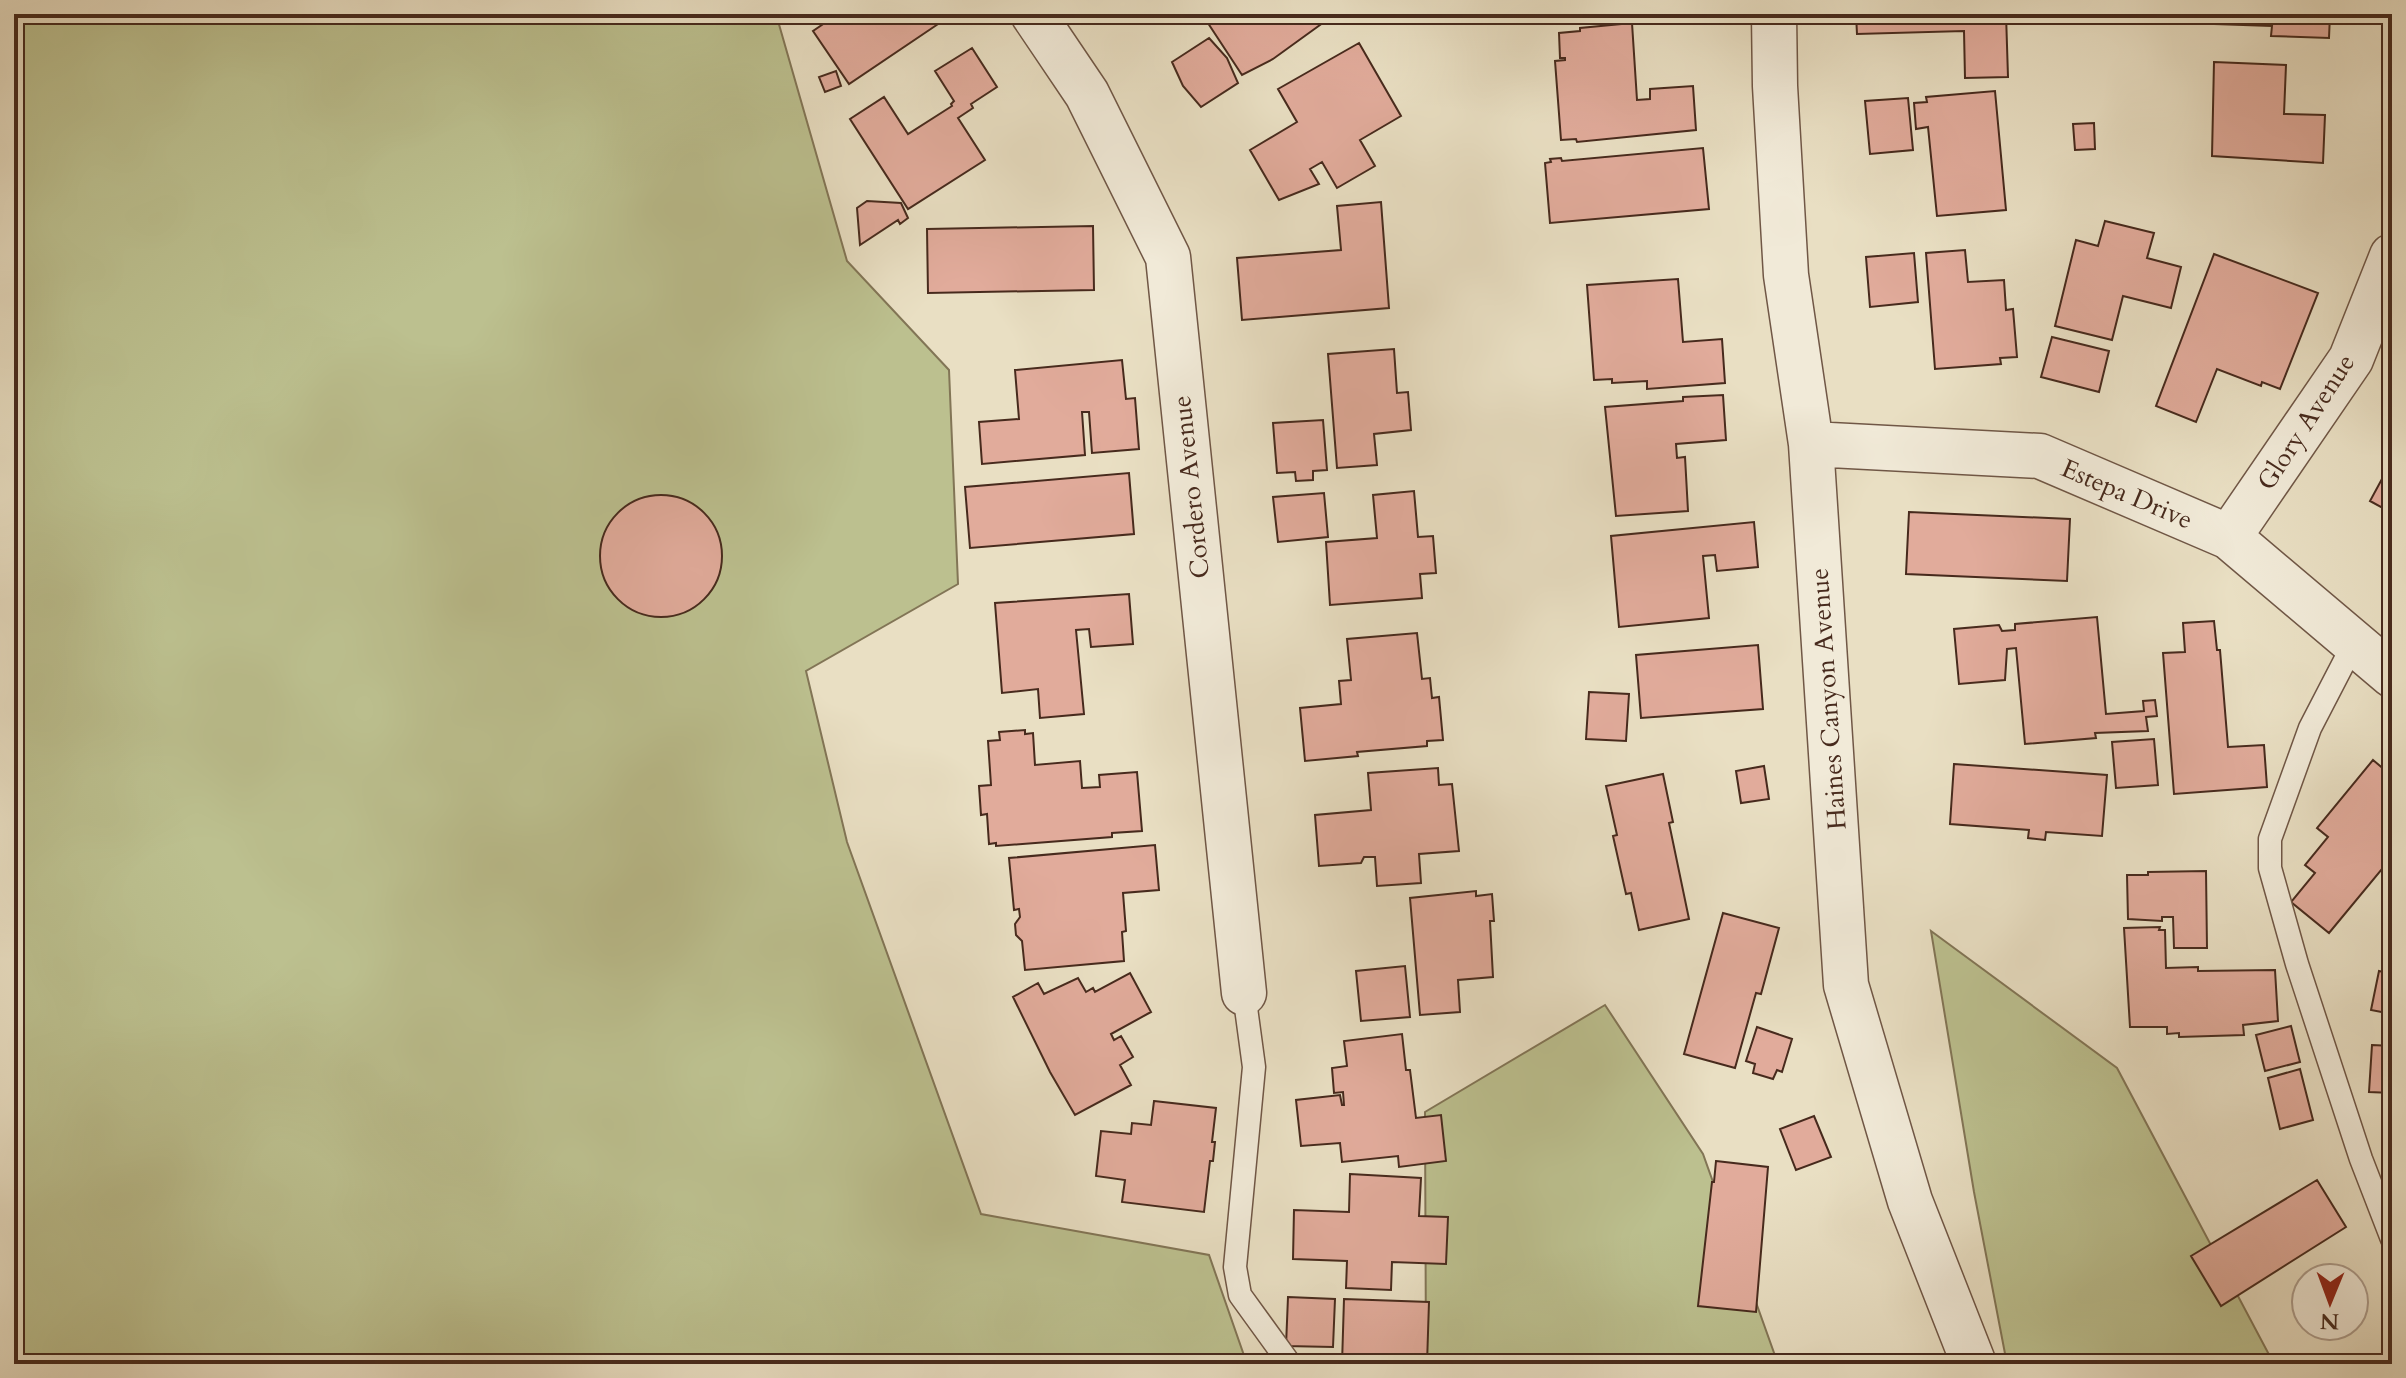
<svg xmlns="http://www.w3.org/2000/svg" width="2406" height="1378" viewBox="0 0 2406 1378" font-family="Cardo,serif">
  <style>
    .green { fill: #bcc08f; stroke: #827556; stroke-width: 2 }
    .building { fill: #e1ab9b; stroke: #472a1d; stroke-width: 2 }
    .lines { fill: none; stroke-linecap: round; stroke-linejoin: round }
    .lane-casing { stroke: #705746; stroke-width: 25 }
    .street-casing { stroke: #705746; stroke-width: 47 }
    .lane { stroke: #f1ead8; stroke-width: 22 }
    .street { stroke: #f1ead8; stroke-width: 44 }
    .labels { text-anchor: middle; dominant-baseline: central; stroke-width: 8; stroke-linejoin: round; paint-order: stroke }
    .street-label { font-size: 26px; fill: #472a1d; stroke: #f1ead8 }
  </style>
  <rect width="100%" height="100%" fill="#e9dfc3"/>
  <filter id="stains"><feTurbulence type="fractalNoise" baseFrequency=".0025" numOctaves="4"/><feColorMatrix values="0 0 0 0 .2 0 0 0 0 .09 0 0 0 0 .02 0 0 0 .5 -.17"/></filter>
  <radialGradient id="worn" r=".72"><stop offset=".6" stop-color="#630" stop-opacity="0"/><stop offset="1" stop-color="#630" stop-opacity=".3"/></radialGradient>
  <path class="green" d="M 14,14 L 776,14 L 847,261 L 949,370 L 958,584 L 806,671 L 847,842 L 981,1214 L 1209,1255 L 1247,1364 L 14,1364 Z
    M 1931,931 L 2117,1068 L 2274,1364 L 2007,1364 L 1974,1192 Z
    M 1605,1005 L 1703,1154 L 1778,1364 L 1426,1364 L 1425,1112 Z"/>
  <path class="building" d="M 838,14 L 949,14 L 950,16 L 849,84 L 813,31 Z
    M 1202,14 L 1329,14 L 1331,17 L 1273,59 L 1242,75 Z
    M 1856,14 L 2006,14 L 2008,77 L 1965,78 L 1964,31 L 1857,34 Z
    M 2215,14 L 2330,14 L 2329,38 L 2271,36 L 2272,26 L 2215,24 Z
    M 1632,23 L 1637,100 L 1650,99 L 1650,89 L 1693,86 L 1696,130 L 1577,142 L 1576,139 L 1561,140 L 1555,61 L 1565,60 L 1565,58 L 1560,58 L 1559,33 L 1580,31 L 1580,28 Z
    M 1209,38 L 1227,58 L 1238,83 L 1201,107 L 1183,86 L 1172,62 Z
    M 1359,43 L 1401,116 L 1360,140 L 1375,166 L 1337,188 L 1322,162 L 1310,169 L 1319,184 L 1279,200 L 1250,150 L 1297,122 L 1278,89 Z
    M 972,48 L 997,87 L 971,104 L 973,108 L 958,118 L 985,160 L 908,209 L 850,119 L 884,97 L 908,134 L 952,106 L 951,104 L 954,101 L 935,71 Z
    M 2214,62 L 2286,65 L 2284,114 L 2325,115 L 2323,163 L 2212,156 Z
    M 836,71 L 841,86 L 825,92 L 819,77 Z
    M 1995,91 L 2006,210 L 1937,216 L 1928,127 L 1916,129 L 1914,103 L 1927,102 L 1926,97 Z
    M 1908,98 L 1913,150 L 1870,154 L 1865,101 Z
    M 2094,123 L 2095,149 L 2075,150 L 2073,124 Z
    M 1703,148 L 1709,209 L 1550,223 L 1545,163 L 1551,162 L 1550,159 L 1561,158 L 1562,161 Z
    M 867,201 L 901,203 L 908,218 L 900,224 L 898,220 L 860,245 L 857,208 Z
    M 1381,202 L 1389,308 L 1242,320 L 1237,258 L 1341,250 L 1337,206 Z
    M 2105,221 L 2154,233 L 2147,258 L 2181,267 L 2171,308 L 2123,296 L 2112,340 L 2055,326 L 2076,240 L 2098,246 Z
    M 1093,226 L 1094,290 L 928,293 L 927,229 Z
    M 1965,250 L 1968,282 L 2004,280 L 2006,310 L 2013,309 L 2017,357 L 2000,358 L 2001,364 L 1935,369 L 1926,253 Z
    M 1914,253 L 1918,302 L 1870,307 L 1866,257 Z
    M 2214,254 L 2318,293 L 2280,389 L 2262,382 L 2261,386 L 2217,369 L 2196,422 L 2156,406 Z
    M 1678,279 L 1683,342 L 1722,339 L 1725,383 L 1647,389 L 1647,381 L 1612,383 L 1612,379 L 1594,380 L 1587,285 Z
    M 2052,337 L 2109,351 L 2099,392 L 2041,377 Z
    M 1394,349 L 1397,393 L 1408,392 L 1411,430 L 1374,434 L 1377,465 L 1337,468 L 1328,354 Z
    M 1122,360 L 1126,399 L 1135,398 L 1139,449 L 1092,453 L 1089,412 L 1082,412 L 1085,455 L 982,464 L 979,422 L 1019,419 L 1015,370 Z
    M 1723,395 L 1726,440 L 1676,444 L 1677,458 L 1685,457 L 1688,511 L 1616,516 L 1605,407 L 1683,401 L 1683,397 Z
    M 1323,420 L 1327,470 L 1313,471 L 1313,480 L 1296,481 L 1295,472 L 1277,473 L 1273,423 Z
    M 2389,466 L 2392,468 L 2392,513 L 2370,501 Z
    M 1129,473 L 1134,534 L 970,548 L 965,487 Z
    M 1414,491 L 1418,537 L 1433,536 L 1436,573 L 1420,574 L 1422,598 L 1330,605 L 1326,542 L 1377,538 L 1373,495 Z
    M 1324,493 L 1328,537 L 1278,542 L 1273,497 Z
    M600 556a61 61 0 1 1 122 0a61 61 0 1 1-122 0Z
    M 1909,512 L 2070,519 L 2067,581 L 1906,574 Z
    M 1754,522 L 1758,567 L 1717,571 L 1715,555 L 1703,556 L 1709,618 L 1619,627 L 1611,536 Z
    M 1129,594 L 1133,644 L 1091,647 L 1089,629 L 1076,630 L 1084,714 L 1040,718 L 1038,689 L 1002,693 L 995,603 Z
    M 2097,617 L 2106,714 L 2144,711 L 2143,701 L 2155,700 L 2157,716 L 2146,717 L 2148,731 L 2095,733 L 2096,738 L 2025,744 L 2016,648 L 2007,649 L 2005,680 L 1959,684 L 1954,629 L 1999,625 L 2002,631 L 2015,630 L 2015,624 Z
    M 2214,621 L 2217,650 L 2220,650 L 2228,747 L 2264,745 L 2267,787 L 2174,794 L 2163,653 L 2185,652 L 2183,623 Z
    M 1417,633 L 1422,679 L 1430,678 L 1432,698 L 1439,697 L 1443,740 L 1427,741 L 1427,746 L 1357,752 L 1358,756 L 1305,761 L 1300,708 L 1341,704 L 1339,681 L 1351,680 L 1347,639 Z
    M 1758,645 L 1763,709 L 1641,718 L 1636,655 Z
    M 1589,692 L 1629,694 L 1626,741 L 1586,739 Z
    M 1025,730 L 1025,734 L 1033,733 L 1035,765 L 1080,761 L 1082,788 L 1100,787 L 1099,775 L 1137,772 L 1142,831 L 1112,833 L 1112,837 L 996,846 L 996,843 L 989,844 L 987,814 L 981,815 L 979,786 L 991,785 L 988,741 L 1000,740 L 999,732 Z
    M 2154,739 L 2158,785 L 2116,788 L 2112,742 Z
    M 2373,760 L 2392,776 L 2392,857 L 2329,933 L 2291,902 L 2315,873 L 2305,865 L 2328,837 L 2317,828 Z
    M 1954,764 L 2107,775 L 2102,836 L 2046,832 L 2045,840 L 2028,838 L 2029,830 L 1950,824 Z
    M 1764,766 L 1769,799 L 1741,803 L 1736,771 Z
    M 1438,768 L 1439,785 L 1452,784 L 1459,851 L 1419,854 L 1421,883 L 1377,886 L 1375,857 L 1364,857 L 1361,863 L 1319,866 L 1315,815 L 1371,810 L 1368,773 Z
    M 1663,774 L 1673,822 L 1669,823 L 1689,919 L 1639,930 L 1631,893 L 1626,894 L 1613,836 L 1617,835 L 1606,786 Z
    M 1155,845 L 1159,890 L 1123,893 L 1126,931 L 1122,932 L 1124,961 L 1025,970 L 1022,941 L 1016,935 L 1015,924 L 1020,917 L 1019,909 L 1014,910 L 1009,858 Z
    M 2206,871 L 2207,948 L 2174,948 L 2173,917 L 2162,917 L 2162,921 L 2128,919 L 2127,875 L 2148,875 L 2148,872 Z
    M 1476,891 L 1476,896 L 1492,894 L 1494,921 L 1490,921 L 1493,977 L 1458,980 L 1460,1012 L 1420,1015 L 1410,898 Z
    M 1723,913 L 1779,928 L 1761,994 L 1756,993 L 1735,1068 L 1684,1054 Z
    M 2160,927 L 2159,930 L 2165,930 L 2166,968 L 2198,967 L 2198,971 L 2275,970 L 2278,1021 L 2243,1025 L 2244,1035 L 2179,1037 L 2179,1033 L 2167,1034 L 2167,1027 L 2130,1027 L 2124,928 Z
    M 1405,966 L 1410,1017 L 1361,1021 L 1356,971 Z
    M 2379,971 L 2392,974 L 2392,1014 L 2371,1010 Z
    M 1130,973 L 1151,1012 L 1111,1034 L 1114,1040 L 1121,1036 L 1133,1057 L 1120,1065 L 1131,1085 L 1075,1115 L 1050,1072 L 1013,997 L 1038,983 L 1044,994 L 1078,978 L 1086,992 L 1093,988 L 1095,992 Z
    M 2291,1026 L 2300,1062 L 2265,1071 L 2256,1035 Z
    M 1757,1027 L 1792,1039 L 1782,1072 L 1777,1070 L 1773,1079 L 1753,1073 L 1755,1064 L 1746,1061 Z
    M 1402,1034 L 1406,1070 L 1410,1070 L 1416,1118 L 1441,1115 L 1446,1161 L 1399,1167 L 1398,1156 L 1342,1162 L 1340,1143 L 1301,1146 L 1296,1100 L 1340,1095 L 1342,1105 L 1344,1105 L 1343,1092 L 1334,1093 L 1332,1068 L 1347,1066 L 1344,1041 Z
    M 2372,1045 L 2392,1046 L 2392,1093 L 2369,1092 Z
    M 2300,1069 L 2313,1120 L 2280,1129 L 2268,1078 Z
    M 1154,1101 L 1216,1108 L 1212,1142 L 1215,1142 L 1213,1161 L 1210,1161 L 1204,1212 L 1122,1202 L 1125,1180 L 1096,1176 L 1101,1131 L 1131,1134 L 1132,1123 L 1151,1125 Z
    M 1814,1116 L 1831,1157 L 1796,1170 L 1780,1129 Z
    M 1716,1161 L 1768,1167 L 1756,1312 L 1698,1306 L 1712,1182 L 1714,1182 Z
    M 1350,1174 L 1421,1178 L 1419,1216 L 1448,1217 L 1446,1264 L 1392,1262 L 1391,1290 L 1346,1288 L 1347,1261 L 1293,1259 L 1294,1210 L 1349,1212 Z
    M 2317,1180 L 2346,1227 L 2221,1306 L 2191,1256 Z
    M 1288,1297 L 1335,1299 L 1333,1347 L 1286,1346 Z
    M 1344,1299 L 1429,1302 L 1427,1364 L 1342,1364 Z"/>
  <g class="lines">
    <g class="lane-casing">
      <path id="lane" d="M 2354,643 L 2310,728 L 2270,839 L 2270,868 L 2297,964 L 2361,1159 L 2392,1239
        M 1244,993 L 1254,1067 L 1235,1267 L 1240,1295 L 1290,1364"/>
    </g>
    <g class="street-casing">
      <path id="street" d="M 1033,14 L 1087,94 L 1168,257 L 1244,993
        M 1774,14 L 1775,86 L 1786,275 L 1811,444 L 1846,985 L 1910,1201 L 1974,1364
        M 1811,444 L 2040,456 L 2229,537 L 2392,675
        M 2229,537 L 2351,359 L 2392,256"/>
    </g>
    <use href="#lane" class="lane"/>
    <use href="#street" class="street"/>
  </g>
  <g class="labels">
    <g class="street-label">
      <text transform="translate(2306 422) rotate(-57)">Glory Avenue</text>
      <text transform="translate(1191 487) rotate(-96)">Cordero Avenue</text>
      <text transform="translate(2127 494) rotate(23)">Estepa Drive</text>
      <text transform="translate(1828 699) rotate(-94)">Haines Canyon Avenue</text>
    </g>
  </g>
  <rect width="2406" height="1378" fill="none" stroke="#e9dfc3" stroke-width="48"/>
  <rect x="16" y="16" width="2374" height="1346" fill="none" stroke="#472a1d" stroke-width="4"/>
  <rect x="24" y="24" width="2358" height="1330" fill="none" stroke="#472a1d" stroke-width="2"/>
  <g transform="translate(2330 1302) rotate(181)"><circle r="38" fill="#f1ead8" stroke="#ad9d8d" stroke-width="2"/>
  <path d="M0-6L14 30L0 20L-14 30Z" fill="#8f2418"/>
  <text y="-12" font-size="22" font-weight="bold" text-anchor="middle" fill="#472a1d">N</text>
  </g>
  <rect width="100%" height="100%" filter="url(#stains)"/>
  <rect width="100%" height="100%" fill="url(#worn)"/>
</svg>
